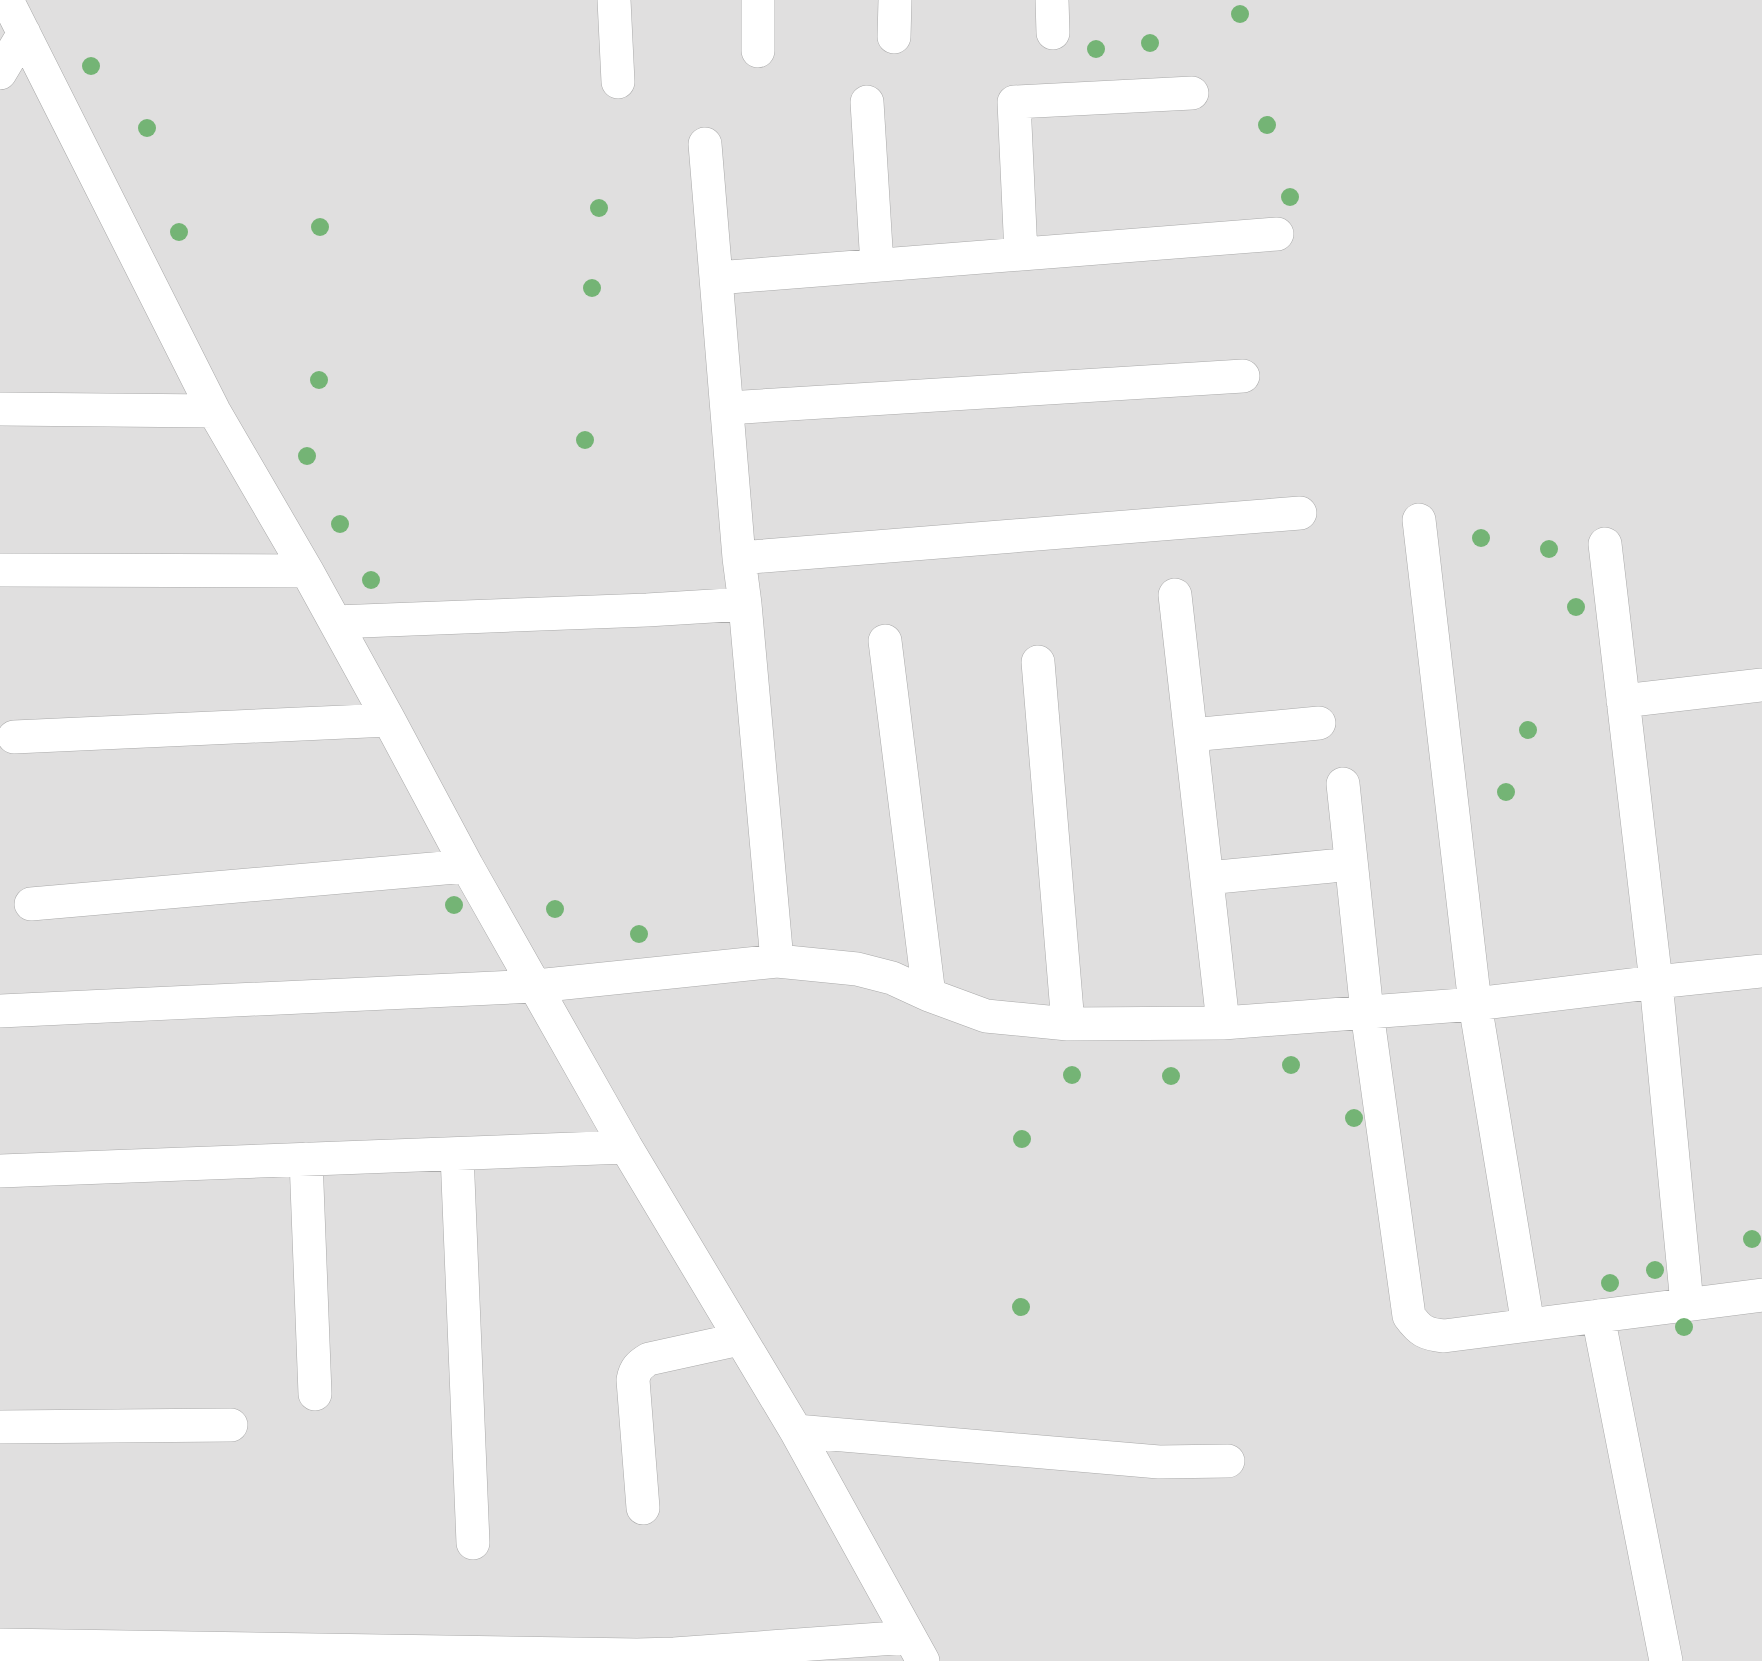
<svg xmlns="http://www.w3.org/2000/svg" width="1762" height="1661" viewBox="0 0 1762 1661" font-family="'Noto Sans',sans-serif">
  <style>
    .residential { fill: #e0dfdf }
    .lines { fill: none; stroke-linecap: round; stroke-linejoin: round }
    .minor-casing { stroke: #a9a9a9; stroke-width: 34 }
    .minor { stroke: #fff; stroke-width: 33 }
    .tree { fill: #74b475 }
  </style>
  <rect width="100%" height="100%" fill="#f2efe9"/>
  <path class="residential" d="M 0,0 L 1762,0 L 1762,1661 L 0,1661 Z"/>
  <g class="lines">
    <g class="minor-casing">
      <path id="minor" d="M 7,0 L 214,411 L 307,571 L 389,720 L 467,866 L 626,1147 L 796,1431 L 923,1661
        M 614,0 L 618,82
        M 758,0 L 758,51
        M 1052,0 L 1053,33
        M 894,37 L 895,0
        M 0,73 L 24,33
        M 867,102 L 877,265
        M 705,144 L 739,558 L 745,604 L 777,961
        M 1021,254 L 1014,102 L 1192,93
        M 716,278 L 1277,234
        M 727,408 L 1243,376
        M 0,409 L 214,411
        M 1419,520 L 1475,1004 L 1528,1325
        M 1605,544 L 1656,982 L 1687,1304
        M 739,558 L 1300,513
        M 0,570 L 307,571
        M 1175,595 L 1223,1023
        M 335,622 L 647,610 L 745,604
        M 885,641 L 929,995
        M 1038,662 L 1068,1024
        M 1623,701 L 1762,685
        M 1191,735 L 1319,723
        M 14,737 L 389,720
        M 1343,784 L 1367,1012 L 1409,1316 C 1420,1331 1425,1334 1444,1336 L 1762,1295
        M 1207,878 L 1332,866
        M 31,904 L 467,866
        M 0,1011 L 536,986 L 777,961 L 857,969 L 892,978 L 929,995 L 986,1016 L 1068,1024 L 1223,1023 L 1475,1004 L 1656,982 L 1762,971
        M 457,1154 L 473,1543
        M 306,1159 L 315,1394
        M 0,1171 L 626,1147
        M 1598,1316 L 1666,1661
        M 0,1427 L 231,1425
        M 796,1431 L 1159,1462 L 1228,1461
        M 643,1508 L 633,1380 C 635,1369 639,1365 649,1359 L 740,1339
        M 0,1645 L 637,1655 L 674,1654 L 909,1637"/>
    </g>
    <use href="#minor" class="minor"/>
  </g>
  <g class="tree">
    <circle cx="1240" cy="14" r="9"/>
    <circle cx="1150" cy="43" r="9"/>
    <circle cx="1096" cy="49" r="9"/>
    <circle cx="91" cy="66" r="9"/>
    <circle cx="1267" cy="125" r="9"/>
    <circle cx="147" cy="128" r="9"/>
    <circle cx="1290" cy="197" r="9"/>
    <circle cx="599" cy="208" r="9"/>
    <circle cx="320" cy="227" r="9"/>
    <circle cx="179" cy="232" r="9"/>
    <circle cx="592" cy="288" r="9"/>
    <circle cx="319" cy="380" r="9"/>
    <circle cx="585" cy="440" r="9"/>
    <circle cx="307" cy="456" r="9"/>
    <circle cx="340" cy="524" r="9"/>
    <circle cx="1481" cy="538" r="9"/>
    <circle cx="1549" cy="549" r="9"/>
    <circle cx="371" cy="580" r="9"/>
    <circle cx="1576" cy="607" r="9"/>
    <circle cx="1528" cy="730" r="9"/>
    <circle cx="1506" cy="792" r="9"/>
    <circle cx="454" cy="905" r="9"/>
    <circle cx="555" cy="909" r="9"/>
    <circle cx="639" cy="934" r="9"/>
    <circle cx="1291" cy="1065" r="9"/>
    <circle cx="1072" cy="1075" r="9"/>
    <circle cx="1171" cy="1076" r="9"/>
    <circle cx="1354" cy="1118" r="9"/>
    <circle cx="1022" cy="1139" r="9"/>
    <circle cx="1752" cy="1239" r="9"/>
    <circle cx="1655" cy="1270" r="9"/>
    <circle cx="1610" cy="1283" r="9"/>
    <circle cx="1021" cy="1307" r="9"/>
    <circle cx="1684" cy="1327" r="9"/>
  </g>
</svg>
